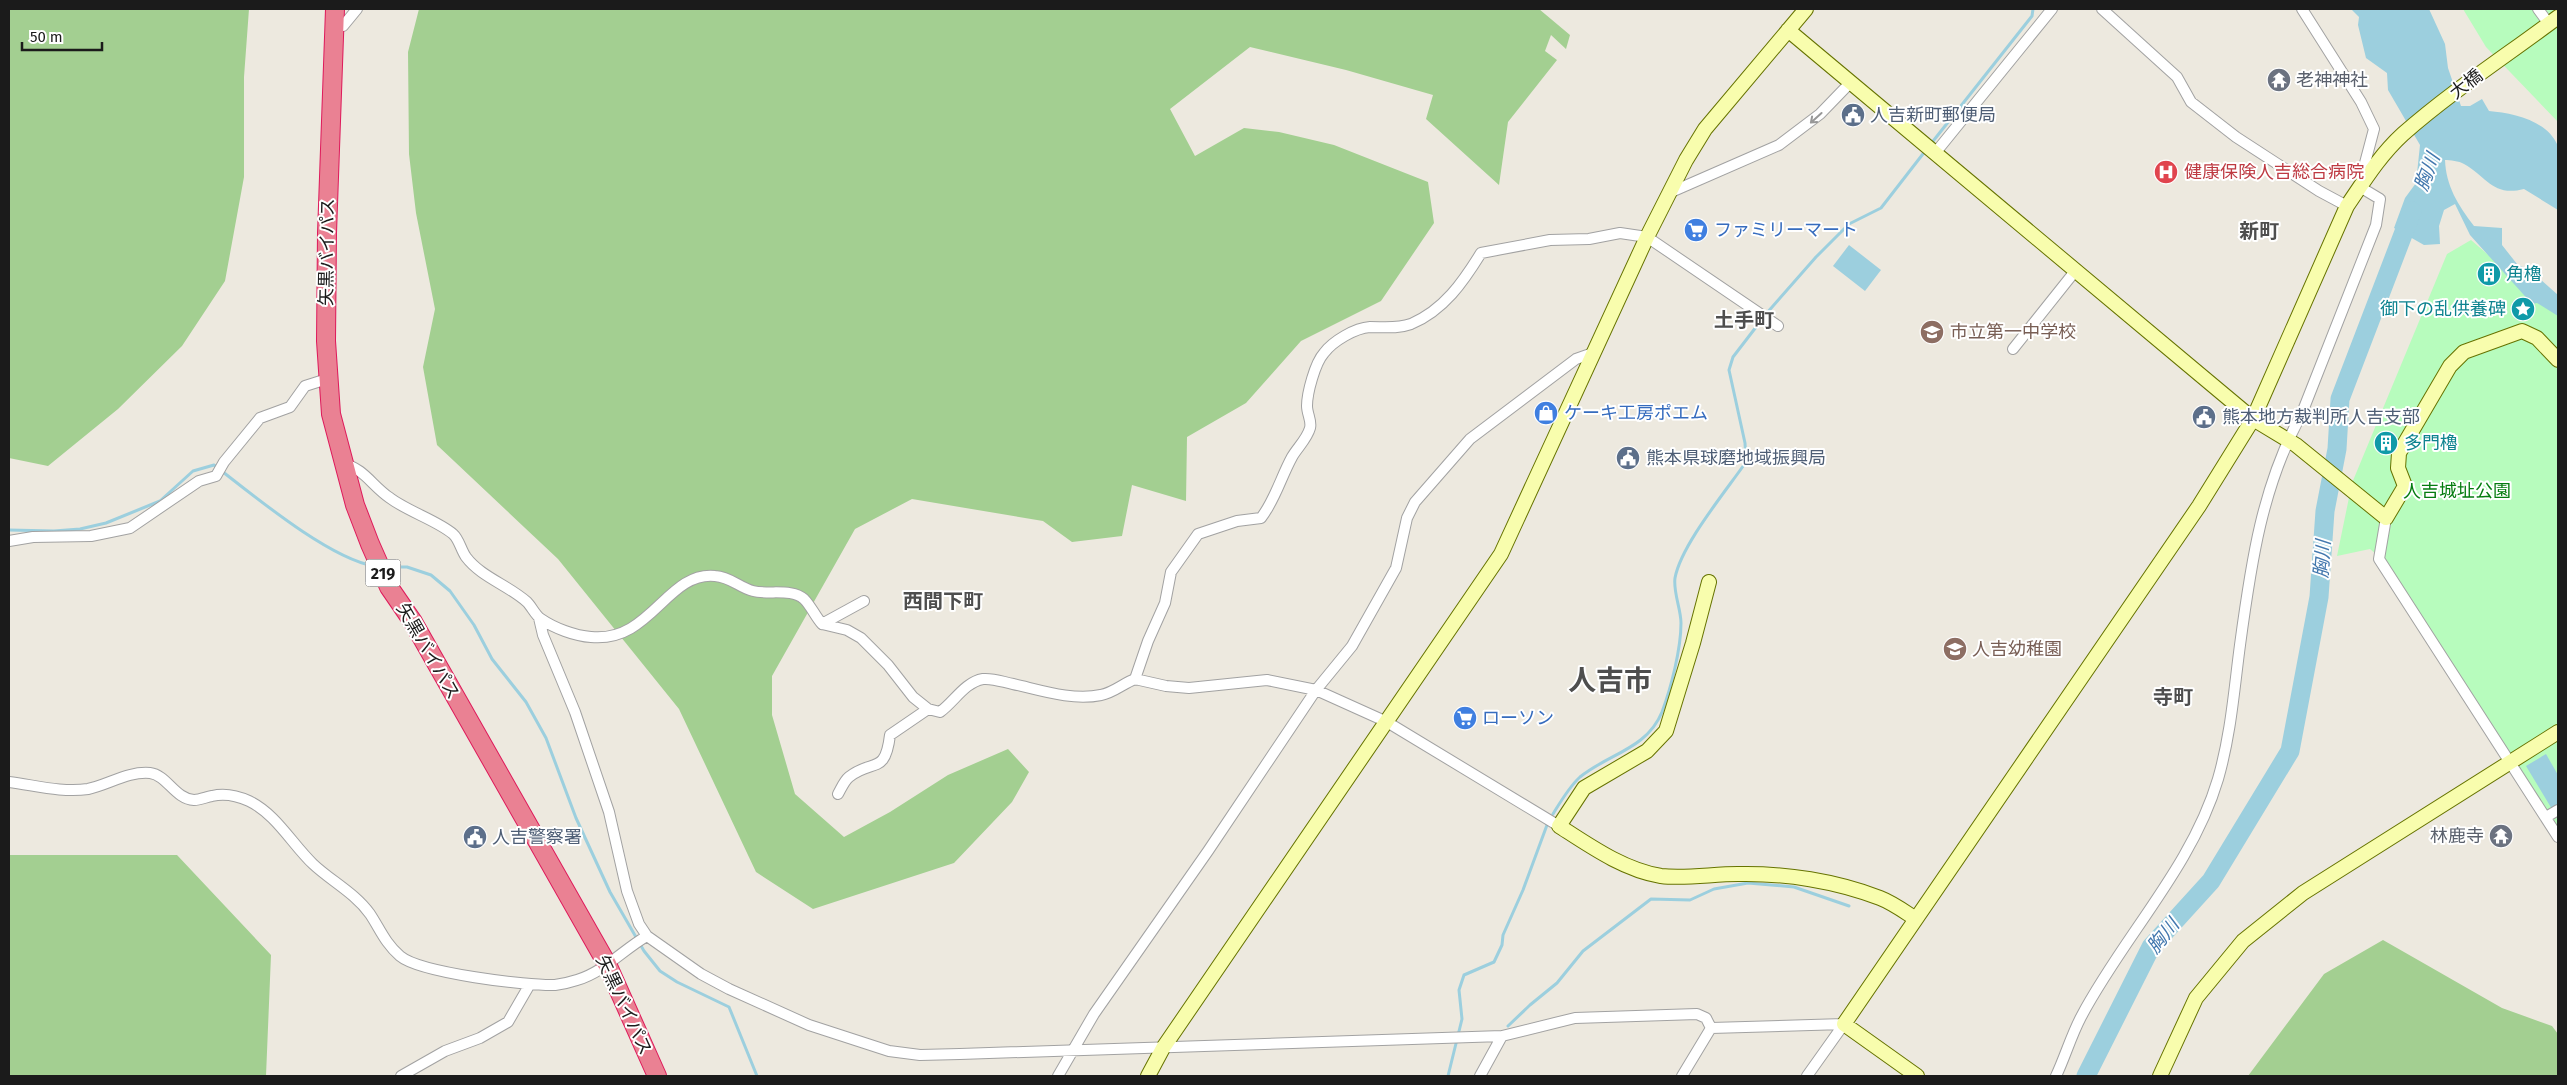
<svg xmlns="http://www.w3.org/2000/svg" width="2567" height="1085" viewBox="0 0 2567 1085" font-family="'Fira Sans','Noto Sans JP',sans-serif">
  <style>
    .forest { fill: #a3cf91 }
    .park { fill: #b7fcbd }
    .water { fill: #9ccfde }
    .lines { fill: none; stroke-linecap: round; stroke-linejoin: round }
    .stream { stroke: #9ccfde; stroke-width: 3 }
    .river { stroke: #9ccfde; stroke-width: 19 }
    .street-casing { stroke: #a2a2a2; stroke-width: 12 }
    .secondary-casing { stroke: #667300; stroke-width: 16 }
    .highway-casing { stroke: #de1a5b; stroke-width: 20 }
    .street { stroke: #fff; stroke-width: 10 }
    .secondary { stroke: #f8fdad; stroke-width: 14 }
    .highway { stroke: #ea8193; stroke-width: 18 }
    .oneway { stroke: #989898 }
    .labels { text-anchor: middle; dominant-baseline: central; stroke-width: 4; stroke-linejoin: round; paint-order: stroke }
    .shield { fill: #fff; stroke: #5f5f5f; stroke-width: 1 }
    .shield-label { font-size: 16px; font-weight: bold; fill: #1b1b1b }
    .worship-label { font-size: 18px; fill: #5b616d; stroke: #fff; text-anchor: start }
    .street-label { font-size: 18px; fill: #1b1b1b; stroke: #fff }
    .service-label { font-size: 18px; fill: #4e5e75; stroke: #fff; text-anchor: start }
    .health-label { font-size: 18px; fill: #be3a42; stroke: #fff; text-anchor: start }
    .shop-label { font-size: 18px; fill: #366cbe; stroke: #fff; text-anchor: start }
    .culture-label { font-size: 18px; fill: #0d838f; stroke: #fff; text-anchor: start }
    .education-label { font-size: 18px; fill: #785e54; stroke: #fff; text-anchor: start }
    .park-label { font-size: 18px; fill: #057c10; stroke: #fff }
    .water-label { font-size: 19px; font-style: italic; fill: #4378ae; stroke: #fff }
    .quarter-label { font-size: 20px; font-weight: bold; fill: #4e4e4e; stroke: #fff }
    .town-label { font-size: 28px; font-weight: bold; fill: #4e4e4e; stroke: #fff }
  </style>
  <rect width="100%" height="100%" fill="#ede9df"/>
  <path class="forest" d="M 9,9 L 249,9 L 244,77 L 244,177 L 225,281 L 182,346 L 118,409 L 48,466 L 9,458 Z
    M 419,9 L 1539,9 L 1570,35 L 1566,49 L 1551,35 L 1545,51 L 1557,60 L 1508,122 L 1499,185 L 1426,119 L 1433,95 L 1346,70 L 1250,47 L 1170,109 L 1195,156 L 1244,128 L 1279,132 L 1334,145 L 1428,182 L 1434,223 L 1381,301 L 1301,341 L 1246,403 L 1187,437 L 1186,501 L 1132,485 L 1122,536 L 1072,542 L 1043,521 L 912,499 L 855,529 L 772,676 L 772,715 L 795,794 L 844,837 L 890,812 L 948,775 L 1008,749 L 1029,772 L 1012,802 L 954,863 L 813,909 L 756,872 L 679,709 L 558,559 L 437,445 L 423,367 L 435,309 L 416,213 L 409,154 L 408,52 Z
    M 9,855 L 177,855 L 271,955 L 266,1076 L 9,1076 Z
    M 2383,940 L 2502,1008 L 2552,1026 L 2558,1034 L 2558,1076 L 2248,1076 L 2324,974 Z"/>
  <path class="park" d="M 2463,9 L 2558,9 L 2558,122 L 2486,47 Z
    M 2471,240 L 2558,315 L 2558,837 L 2383,560 L 2370,549 L 2337,556 L 2352,483 L 2447,254 Z"/>
  <path class="water" d="M 2351,9 L 2429,9 L 2445,44 L 2448,68 L 2461,106 L 2470,106 L 2482,99 L 2489,111 C 2512,113 2546,120 2557,144 C 2561,152 2558,198 2558,210 L 2524,189 C 2493,197 2487,177 2464,164 C 2459,161 2450,160 2445,160 C 2446,186 2458,205 2474,226 L 2502,228 L 2502,245 L 2517,264 L 2532,272 L 2558,295 L 2558,316 L 2537,303 L 2532,304 L 2470,235 L 2455,204 L 2444,210 L 2439,226 L 2440,244 L 2424,245 L 2394,228 L 2405,198 L 2416,183 L 2420,145 L 2388,90 L 2387,73 L 2366,58 L 2358,25 L 2359,17 Z
    M 1849,245 L 1881,270 L 1865,291 L 1833,266 Z
    M 2546,754 L 2558,775 L 2558,819 L 2526,766 Z"/>
  <g class="lines">
    <path class="stream" d="M 1930,145 L 2032,16 L 2033,9
      M 1766,314 L 1816,257 L 1849,224 L 1881,208 L 1926,150
      M 9,530 L 54,531 L 80,529 L 106,523 L 160,501 L 193,471 L 214,465 C 253,495 328,558 374,566
      M 388,567 L 407,567 L 431,575 L 450,591 L 474,625 L 492,659 L 526,702 L 546,738 L 576,818 L 610,892 L 644,951 L 660,971 L 677,982 L 729,1007 L 757,1076
      M 1553,814 C 1561,801 1569,787 1580,777 C 1608,754 1647,749 1662,712 C 1671,688 1681,649 1681,623 C 1681,609 1673,592 1675,578 C 1681,545 1726,491 1746,462 L 1745,443 L 1729,370 L 1733,357 L 1763,318
      M 1508,1026 L 1530,1005 L 1557,983 L 1583,951 L 1651,899 L 1690,900 L 1714,889 L 1748,883 L 1794,887 L 1849,906
      M 1448,1076 L 1462,1019 L 1459,990 L 1464,975 L 1494,962 L 1502,945 L 1503,935 L 1523,890 L 1547,825"/>
    <path class="river" d="M 2086,1076 L 2151,947 L 2211,881 L 2290,751 L 2319,597 L 2325,511 L 2337,449 L 2340,399 L 2412,211"/>
    <g class="street-casing">
      <path id="street" d="M 2102,9 L 2177,77 L 2191,102 L 2236,137 L 2319,191 L 2347,206
        M 2302,9 L 2361,102 L 2374,129 L 2365,163 L 2366,175
        M 2538,9 L 2549,24
        M 343,26 L 357,9
        M 1936,152 L 2052,9
        M 1669,193 L 1779,145 L 1820,114 L 1850,83
        M 2013,349 L 2076,270
        M 342,463 C 365,469 371,485 390,498 C 407,511 438,521 453,534 C 459,539 461,550 466,557 C 481,577 508,585 527,602 C 532,607 535,615 541,619 C 554,628 575,636 591,637 C 651,643 667,571 715,576 C 731,577 740,588 753,591 C 769,595 792,588 804,599 C 811,606 815,616 822,624 L 864,601
        M 2386,518 L 2379,559 L 2558,837
        M 9,541 L 33,537 L 91,536 L 130,528 L 199,481 L 216,476 L 224,462 L 260,418 L 290,407 L 305,386 L 327,379
        M 539,618 L 543,635 L 575,712 L 609,812 L 627,891 L 639,924 L 647,936 L 701,974 L 729,989 L 809,1025 L 889,1051 L 920,1055 L 960,1054 L 1502,1036 L 1575,1018 L 1697,1014 L 1706,1018 L 1711,1028 L 1682,1076
        M 822,624 L 847,630 L 861,638 L 888,665 L 913,697 L 928,709
        M 1135,679 L 1148,641 L 1165,603 L 1171,572 L 1198,534 L 1237,521 L 1261,518 C 1275,500 1281,477 1292,457 C 1297,448 1307,439 1310,428 C 1312,421 1307,414 1307,406 C 1307,393 1315,363 1324,353 C 1333,341 1355,328 1370,327 C 1384,327 1397,329 1411,324 C 1444,310 1463,282 1481,253 L 1550,240 L 1589,239 L 1620,233 L 1647,237 L 1778,326
        M 9,782 C 34,785 62,793 88,789 C 108,785 128,771 150,773 C 167,775 175,799 194,800 C 200,800 206,797 212,796 C 224,793 238,796 249,801 C 276,814 292,844 313,864 C 331,881 355,893 370,914 C 380,929 385,943 400,956 C 420,973 528,986 555,985 C 562,984 571,982 577,980 C 604,972 624,949 647,936
        M 838,794 C 841,789 844,781 849,777 C 873,758 885,776 890,735 L 928,709 L 940,712 C 954,702 965,682 983,679 C 993,678 1003,682 1013,684 C 1040,690 1072,701 1101,695 C 1113,693 1124,683 1135,679 L 1166,686 L 1189,688 L 1267,680 L 1316,690 L 1387,722 L 1559,826
        M 2546,817 L 2558,810
        M 1711,1028 L 1844,1024
        M 401,1076 L 445,1051 L 480,1038 L 508,1022 L 530,984
        M 1058,1076 L 1094,1014 L 1208,851 L 1316,690 L 1352,646 L 1396,568 L 1407,518 L 1415,502 L 1470,439 L 1576,359 L 1593,353
        M 1480,1076 L 1502,1036
        M 1807,1076 L 1844,1024
        M 2056,1076 C 2065,1057 2071,1036 2081,1017 C 2123,937 2192,867 2218,779 C 2231,734 2234,690 2240,645 C 2251,563 2262,486 2302,413 L 2376,225 L 2380,199 L 2360,187"/>
    </g>
    <g class="secondary-casing">
      <path id="secondary" d="M 1788,30 L 2253,419 L 2296,445 L 2386,518 L 2405,486 L 2398,468 L 2399,453 L 2450,366 L 2464,352 L 2522,331 L 2537,338 L 2558,360
        M 1709,582 L 1693,643 L 1666,731 L 1647,751 L 1584,788 L 1559,826 C 1590,846 1624,870 1661,876 C 1685,879 1713,874 1738,874 C 1785,873 1836,881 1880,898 C 1893,903 1905,912 1916,919
        M 1148,1076 L 1163,1048 L 1501,554 L 1647,237 L 1686,160 L 1705,129 L 1806,9
        M 1917,1076 L 1844,1024 L 2199,506 L 2253,419 L 2347,206 C 2364,181 2380,155 2403,134 C 2452,91 2506,56 2558,17
        M 2160,1076 L 2196,998 L 2243,941 L 2303,893 L 2558,732"/>
    </g>
    <g class="highway-casing">
      <path id="highway" d="M 335,9 L 327,233 L 326,341 L 331,414 L 355,505 L 370,544 L 389,587 L 413,622 L 607,964 L 657,1076"/>
    </g>
    <use href="#street" class="street"/>
    <use href="#secondary" class="secondary"/>
    <use href="#highway" class="highway"/>
  </g>
  <defs><path id="oneway-shaft" d="M-6 0H5M1.5-3L5.5 0L1.5 3" fill="none" stroke-width="1.6" stroke-linecap="round" stroke-linejoin="round" transform="scale(1.25)"/></defs>
  <use class="oneway" href="#oneway-shaft" transform="translate(1816 118) rotate(138)"/>
  <defs>
    <g id="temple-disc" transform="scale(1.25)"><circle r="9.5" fill="#6b7280" stroke="#fff"/><path d="M0-6L5-2H3V0L6.5 2.5H4V6H1.5V3h-3V6H-4V2.5H-6.5L-3 0V-2H-5Z" fill="#fff"/></g>
    <g id="civic-disc" transform="scale(1.25)"><circle r="9.5" fill="#5c6f8a" stroke="#fff"/><path d="M-.6-6.5H3V-4.5H.6V-3L4-1V1h2V6H-6V1h2V-1L-.6-3ZM-1.2 2.5V6h2.4V2.5Z" fill="#fff"/></g>
    <g id="hospital-disc" transform="scale(1.25)"><circle r="9.5" fill="#e0444e" stroke="#fff"/><path d="M-5-5h3v3.5h4V-5h3V5h-3V1.5h-4V5h-3Z" fill="#fff"/></g>
    <g id="supermarket-disc" transform="scale(1.25)"><circle r="9.5" fill="#3f7fe0" stroke="#fff"/><path d="M-6-5.5h2.5l.6 2H6L4.5 2H-2.5L-4.4-4H-6ZM-1.5 3.2a1.3 1.3 0 1 0 .1 0ZM3 3.2a1.3 1.3 0 1 0 .1 0Z" fill="#fff"/></g>
    <g id="building-disc" transform="scale(1.25)"><circle r="9.5" fill="#0f9aa8" stroke="#fff"/><path d="M-4-6H4V6H1V3H-1V6H-4ZM-2.5-4.3h1.7v1.8h-1.7ZM.8-4.3h1.7v1.8H.8ZM-2.5-1h1.7V.8h-1.7ZM.8-1h1.7V.8H.8Z" fill="#fff"/></g>
    <g id="sight-disc" transform="scale(1.25)"><circle r="9.5" fill="#0f9aa8" stroke="#fff"/><path d="M0-6L1.8-2.2L6-1.7L2.9 1.2L3.7 5.4L0 3.3L-3.7 5.4L-2.9 1.2L-6-1.7L-1.8-2.2Z" fill="#fff"/></g>
    <g id="school-disc" transform="scale(1.25)"><circle r="9.5" fill="#8d6e63" stroke="#fff"/><path d="M0-5L7-2L0 1L-7-2ZM-4 1L0 2.5L4 1V4Q0 6-4 4Z" fill="#fff"/></g>
    <g id="shop-disc" transform="scale(1.25)"><circle r="9.5" fill="#3f7fe0" stroke="#fff"/><path d="M-5-2.5h2.3a2.7 3.5 0 0 1 5.4 0H5L5.5 6h-11ZM-1.5-2.5h3a1.5 2.3 0 0 0-3 0Z" fill="#fff"/></g>
  </defs>
  <g fill-rule="evenodd">
    <use href="#temple-disc" x="2279" y="80"/>
    <use href="#civic-disc" x="1853" y="115"/>
    <use href="#hospital-disc" x="2166" y="172"/>
    <use href="#supermarket-disc" x="1696" y="230"/>
    <use href="#building-disc" x="2489" y="274"/>
    <use href="#sight-disc" x="2523" y="309"/>
    <use href="#school-disc" x="1932" y="332"/>
    <use href="#shop-disc" x="1546" y="413"/>
    <use href="#civic-disc" x="2204" y="417"/>
    <use href="#building-disc" x="2386" y="443"/>
    <use href="#civic-disc" x="1628" y="458"/>
    <use href="#school-disc" x="1955" y="649"/>
    <use href="#supermarket-disc" x="1465" y="718"/>
    <use href="#temple-disc" x="2501" y="836"/>
    <use href="#civic-disc" x="475" y="837"/>
  </g>
  <g class="labels">
    <rect class="shield" x="365.5" y="559.5" width="35" height="27" rx="4"/>
    <g class="shield-label">
      <text x="383" y="573">219</text>
    </g>
    <g class="worship-label">
      <text x="2296" y="80">老神神社</text>
      <text x="2484" y="836" text-anchor="end">林鹿寺</text>
    </g>
    <g class="street-label">
      <text transform="translate(2466 84) rotate(-38)">大橋</text>
      <text transform="translate(327 252) rotate(-89)">矢黒バイパス</text>
      <text transform="translate(428 651) rotate(60)">矢黒バイパス</text>
      <text transform="translate(624 1005) rotate(65)">矢黒バイパス</text>
    </g>
    <g class="service-label">
      <text x="1870" y="115">人吉新町郵便局</text>
      <text x="2222" y="417">熊本地方裁判所人吉支部</text>
      <text x="1646" y="458">熊本県球磨地域振興局</text>
      <text x="492" y="837">人吉警察署</text>
    </g>
    <g class="health-label">
      <text x="2184" y="172">健康保険人吉総合病院</text>
    </g>
    <g class="shop-label">
      <text x="1714" y="230">ファミリーマート</text>
      <text x="1564" y="413">ケーキ工房ポエム</text>
      <text x="1482" y="718">ローソン</text>
    </g>
    <g class="culture-label">
      <text x="2506" y="274">角櫓</text>
      <text x="2506" y="309" text-anchor="end">御下の乱供養碑</text>
      <text x="2404" y="443">多門櫓</text>
    </g>
    <g class="education-label">
      <text x="1950" y="332">市立第一中学校</text>
      <text x="1972" y="649">人吉幼稚園</text>
    </g>
    <g class="park-label">
      <text x="2457" y="491">人吉城址公園</text>
    </g>
    <g class="water-label">
      <text transform="translate(2427 172) rotate(-69)">胸川</text>
      <text transform="translate(2322 559) rotate(-86)">胸川</text>
      <text transform="translate(2163 936) rotate(-51)">胸川</text>
    </g>
    <g class="quarter-label">
      <text x="2259" y="231">新町</text>
      <text x="1744" y="320">土手町</text>
      <text x="943" y="601">西間下町</text>
      <text x="2173" y="697">寺町</text>
    </g>
    <g class="town-label">
      <text x="1610" y="680">人吉市</text>
    </g>
  </g>
  <rect width="2567" height="1085" fill="none" stroke="#1b1b1b" stroke-width="20"/>
  <path d="M22 42v8h80v-8" fill="none" stroke="#1b1b1b" stroke-width="2.5"/>
  <text x="30" y="42" font-size="15" fill="#1b1b1b" stroke="#ffffff" stroke-width="4" paint-order="stroke">50 m</text>
</svg>
